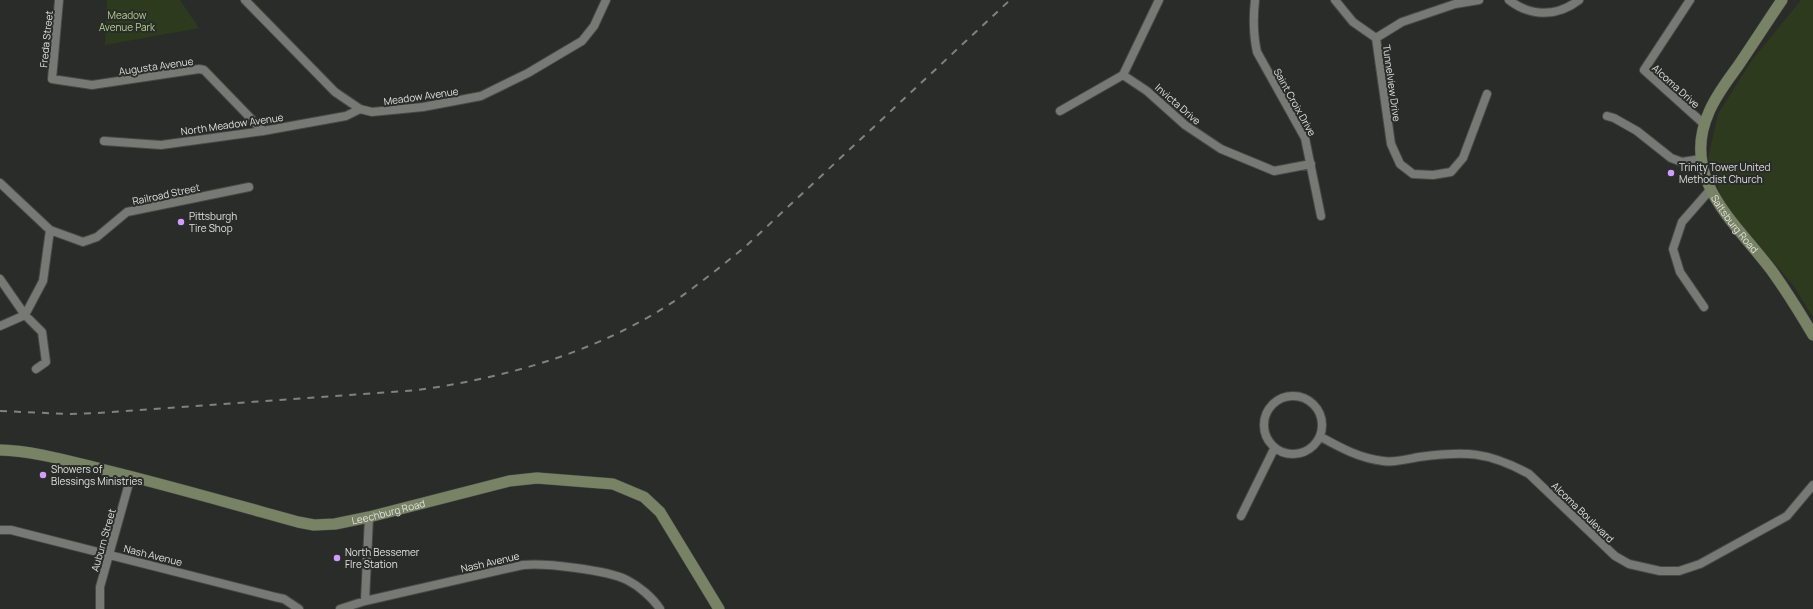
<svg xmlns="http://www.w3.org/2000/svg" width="1813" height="609" viewBox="0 0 1813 609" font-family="Manrope,sans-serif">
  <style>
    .green { fill: #2e3a1e }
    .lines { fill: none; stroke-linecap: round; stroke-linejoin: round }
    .street-casing { stroke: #484946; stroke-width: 10 }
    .secondary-casing { stroke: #484946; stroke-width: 12 }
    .street { stroke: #777975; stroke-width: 8 }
    .secondary { stroke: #778364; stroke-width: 11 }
    .rail { stroke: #80827f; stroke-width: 2; stroke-dasharray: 7 7; stroke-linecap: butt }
    .poi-dot { fill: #d09dfe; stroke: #2a2c29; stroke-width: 1.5 }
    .labels { text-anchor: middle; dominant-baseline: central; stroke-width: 4; stroke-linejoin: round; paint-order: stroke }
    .park-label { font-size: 10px; fill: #b4d18e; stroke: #2a2c29 }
    .street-label { font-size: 10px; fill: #dfe0de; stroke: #2a2c29 }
    .poi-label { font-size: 10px; fill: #dfe0de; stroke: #2a2c29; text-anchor: start }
  </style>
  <rect width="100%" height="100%" fill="#2a2c29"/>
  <path class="green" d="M 107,0 L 180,0 L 199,28 L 105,45 Z
    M 1801,0 L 1813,0 L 1813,317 L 1793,285 L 1751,237 L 1723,201 L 1708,158 L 1718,114 L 1752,60 Z"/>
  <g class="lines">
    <g class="street-casing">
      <path id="street" d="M 59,0 L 52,79 L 92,85 L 199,69 L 204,70 L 263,131
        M 245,0 L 335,92 L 360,109 L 372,112 L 423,107 L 481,96 L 528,73 L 582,41 L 594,26 L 606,0
        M 1255,0 C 1253,18 1253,34 1257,52 L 1305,138 L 1321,216
        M 1335,0 L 1353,22 L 1376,38
        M 1479,0 L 1455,4 L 1402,22 L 1376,38 L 1391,144 L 1400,164 L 1413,174 L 1433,175 L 1451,172 L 1463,158 L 1487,94
        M 1509,0 C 1531,17 1557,17 1579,0
        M 1690,0 L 1644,70 L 1704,124
        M 1123,75 L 1147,91 L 1185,125 L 1221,149 L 1274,171 L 1311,164
        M 1123,75 L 1159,0
        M 1060,111 L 1123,75
        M 1607,116 L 1614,118 L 1637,131 L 1671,158 L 1682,162 L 1701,159
        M 104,141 L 161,145 L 263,131 L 346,116 L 360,109
        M 0,183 L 50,230 L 43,281 L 25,315 L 0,326
        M 50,230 L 83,242 L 97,237 L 127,212 L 249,187
        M 0,279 L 25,315 L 42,332 L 46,362 L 36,369
        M 1704,307 L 1680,272 L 1673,249 L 1682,222 L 1710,190
        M1264 425a29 29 0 1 1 58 0a29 29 0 1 1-58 0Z
        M 1321,437 C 1341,448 1359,458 1383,461 C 1394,463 1408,459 1419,457 C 1465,451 1487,451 1529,474 L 1615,556 L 1629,564 L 1660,571 L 1679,571 L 1700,564 L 1787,516 L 1813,485
        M 1241,516 L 1274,449
        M 0,530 L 11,530 L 275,597 L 284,599 L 299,609
        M 365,601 L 369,517
        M 100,609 L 100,587 L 131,476
        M 340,609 L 365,601 L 523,565 C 546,563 607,570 627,580 C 639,586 653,598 660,609"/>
    </g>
    <g class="secondary-casing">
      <g id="secondary">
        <path id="s1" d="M 1782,0 C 1767,22 1753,44 1738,66 C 1728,80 1716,95 1709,112 C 1679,179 1736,223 1772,271 C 1787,292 1800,313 1813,335"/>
        <path id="s2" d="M 0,450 C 35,451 68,461 101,469 C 167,485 233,504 298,522 L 314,525 L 335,524 L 369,517 L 509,481 L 537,478 L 613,484 L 644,497 L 660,512 L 719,609"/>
      </g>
    </g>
    <use href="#street" class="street"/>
    <use href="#secondary" class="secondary"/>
    <path class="rail" d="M 0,411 L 68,414 L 97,413 L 418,390 C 510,377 601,351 679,298 C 702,282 724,264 746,246 L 1010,0"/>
  </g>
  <g class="poi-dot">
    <circle cx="1671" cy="173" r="4"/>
    <circle cx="181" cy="222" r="4"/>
    <circle cx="43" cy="475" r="4"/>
    <circle cx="337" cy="558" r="4"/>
  </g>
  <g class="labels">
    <g class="park-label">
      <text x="127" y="15">Meadow<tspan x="127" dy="12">Avenue Park</tspan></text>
    </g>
    <g class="street-label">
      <text transform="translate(46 39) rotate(-84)">Freda Street</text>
      <text transform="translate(156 66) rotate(-8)">Augusta Avenue</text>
      <text transform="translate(1392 83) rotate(82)">Tunnelview Drive</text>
      <text transform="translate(1676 86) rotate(42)">Alcoma Drive</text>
      <text transform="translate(421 96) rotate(-8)">Meadow Avenue</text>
      <text transform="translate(1295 102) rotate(61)">Saint Croix Drive</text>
      <text transform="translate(1178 104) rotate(41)">Invicta Drive</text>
      <text transform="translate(232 124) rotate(-8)">North Meadow Avenue</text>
      <text transform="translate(166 194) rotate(-12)">Railroad Street</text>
      <text stroke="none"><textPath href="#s1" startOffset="256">Saltsburg Road</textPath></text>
      <text stroke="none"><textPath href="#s2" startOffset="399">Leechburg Road</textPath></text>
      <text transform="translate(1583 512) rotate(44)">Alcoma Boulevard</text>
      <text transform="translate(103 540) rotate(-74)">Auburn Street</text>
      <text transform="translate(153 555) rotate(14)">Nash Avenue</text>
      <text transform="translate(490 562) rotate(-13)">Nash Avenue</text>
    </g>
    <g class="poi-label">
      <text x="1679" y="167">Trinity Tower United<tspan x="1679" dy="12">Methodist Church</tspan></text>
      <text x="189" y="216">Pittsburgh<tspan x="189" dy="12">Tire Shop</tspan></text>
      <text x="51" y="469">Showers of<tspan x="51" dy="12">Blessings Ministries</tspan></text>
      <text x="345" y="552">North Bessemer<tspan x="345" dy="12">FIre Station</tspan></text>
    </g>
  </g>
</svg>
